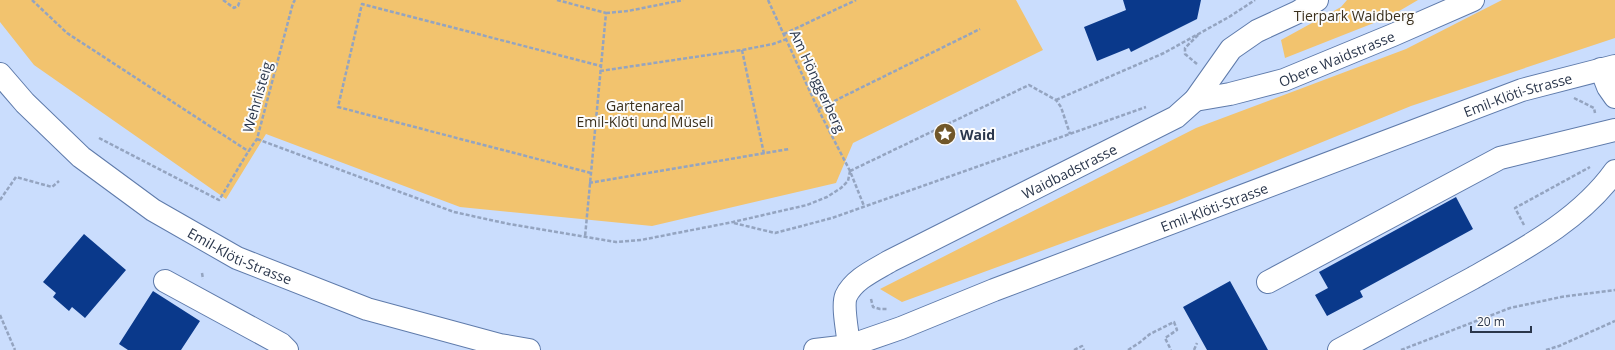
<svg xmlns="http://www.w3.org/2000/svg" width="1615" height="350" viewBox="0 0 1615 350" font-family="'Open Sans',sans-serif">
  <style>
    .green { fill: #f2c36e }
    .building { fill: #0a398b }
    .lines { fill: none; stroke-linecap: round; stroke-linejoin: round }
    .minor-casing { stroke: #5f7bab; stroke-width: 24 }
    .path { stroke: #94a4c0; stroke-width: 2.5; stroke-dasharray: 4 2; stroke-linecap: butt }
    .minor { stroke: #fff; stroke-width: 22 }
    .labels { text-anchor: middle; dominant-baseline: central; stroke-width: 4; stroke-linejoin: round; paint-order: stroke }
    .park-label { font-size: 14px; fill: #3b301d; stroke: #fcfcfc }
    .street-label { font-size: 14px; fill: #2a364b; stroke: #fcfcfc }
    .poi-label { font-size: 14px; font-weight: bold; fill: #2a364b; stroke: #fcfcfc; text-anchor: start }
  </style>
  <rect width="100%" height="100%" fill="#caddfd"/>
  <path class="green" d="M 0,0 L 1016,0 L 1043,50 L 853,143 L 836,183 L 652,226 L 460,207 L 266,134 L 226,199 L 34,65 L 0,22 Z
    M 1347,0 L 1418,0 L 1389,17 L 1285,58 L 1281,40 L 1341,7 Z
    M 1502,0 L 1615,0 L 1615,38 L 1411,106 L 1172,203 L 902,302 L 880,289 L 1196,128 L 1406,49 Z"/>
  <path class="building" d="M 1123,0 L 1201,0 L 1197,19 L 1131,52 L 1129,48 L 1097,61 L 1084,27 L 1126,10 Z
    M 1456,197 L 1473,229 L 1360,291 L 1363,297 L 1327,316 L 1315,295 L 1328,288 L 1319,272 Z
    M 84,234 L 126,270 L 85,318 L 72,307 L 69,311 L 53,297 L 56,293 L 43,282 Z
    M 1230,281 L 1261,337 L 1268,350 L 1207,350 L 1183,307 Z
    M 153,291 L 200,321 L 181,350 L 128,350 L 119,344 Z"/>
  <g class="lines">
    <g class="minor-casing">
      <g id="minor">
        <path d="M 1601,69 L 1608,87 L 1615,97"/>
        <path id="s1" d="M 0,74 L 25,103 L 81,157 L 153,210 L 237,258 L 367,309 L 500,345 L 529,350"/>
        <path id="s2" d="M 1195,100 L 1230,94 L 1284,80 L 1393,35 L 1473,0"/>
        <path d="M 165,281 L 281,344 L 287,350"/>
        <path d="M 1268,282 L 1500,158 L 1615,130"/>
        <path id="s3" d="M 849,346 C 848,334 842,306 846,296 C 854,279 875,270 890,261 L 1176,117 L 1195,100 L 1231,49 L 1257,31 L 1298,12 L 1317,0"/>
        <path id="s4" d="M 815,350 L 849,346 L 901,328 L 994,290 L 1522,90 L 1615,66"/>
        <path d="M 1339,350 C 1384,326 1428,302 1473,278 C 1524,249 1580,220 1615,171"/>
      </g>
    </g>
    <path class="path" d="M 32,0 L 67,33 L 248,151
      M 223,0 L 234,8 L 238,6 L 240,0
      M 557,0 L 606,13 L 585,237
      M 768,0 L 818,109 L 850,171 L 864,206
      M 606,13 L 628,11 L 683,0
      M 784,34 L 856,0
      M 742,50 L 764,154
      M 1197,64 L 1185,54 L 1185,48 L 1198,35
      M 600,71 L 742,50 L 773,44 L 787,39
      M 1574,98 L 1594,108 L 1595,113
      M 1056,100 L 1164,53 L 1229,17 L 1255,0
      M 818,109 L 980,29
      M 99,138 L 219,200 C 232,180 243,158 257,139 L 293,3 L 295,0
      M 257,139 L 454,212 L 509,224 L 616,242 L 641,240 L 733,222 L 807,205 L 827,197 L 841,188 L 848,181 L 850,171
      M 850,171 L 1029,85 L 1056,100 L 1061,107 L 1070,134
      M 591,173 L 338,107 L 362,4 L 601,66
      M 589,183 L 789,149
      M 0,200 L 16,177 L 52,187 L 59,181
      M 734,223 L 775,233 L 832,218 L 1146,107
      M 1524,225 L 1515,208 L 1590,167
      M 202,273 L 203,279
      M 871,299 L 873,307 L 880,309 L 887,309
      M 0,315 L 15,350
      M 1074,350 L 1082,346 L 1084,350
      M 1128,350 L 1139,343 L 1150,334 L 1174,322 L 1177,330 L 1165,338 L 1171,350
      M 1194,350 L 1197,343
      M 1401,350 L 1510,308 L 1561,297 L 1615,290
      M 1546,350 L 1559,346 L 1615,321"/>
    <use href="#minor" class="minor"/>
  </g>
  <defs>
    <g id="sight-disc" transform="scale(1.15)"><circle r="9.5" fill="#715729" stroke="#fcfcfc"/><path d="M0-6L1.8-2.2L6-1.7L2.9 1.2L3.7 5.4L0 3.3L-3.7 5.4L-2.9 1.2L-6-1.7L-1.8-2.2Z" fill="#fff"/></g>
  </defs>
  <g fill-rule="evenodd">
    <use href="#sight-disc" x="945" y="134"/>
  </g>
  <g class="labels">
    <g class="park-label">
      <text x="1354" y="15">Tierpark Waidberg</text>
      <text x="645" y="105">Gartenareal<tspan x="645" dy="16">Emil-Klöti und Müseli</tspan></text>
    </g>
    <g class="street-label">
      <text stroke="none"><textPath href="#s2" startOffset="148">Obere Waidstrasse</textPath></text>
      <text transform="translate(818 81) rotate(65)">Am Hönggerberg</text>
      <text stroke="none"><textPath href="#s4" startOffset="749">Emil-Klöti-Strasse</textPath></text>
      <text transform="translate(257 97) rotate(-74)">Wehrlisteig</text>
      <text stroke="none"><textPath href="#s3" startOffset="308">Waidbadstrasse</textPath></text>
      <text stroke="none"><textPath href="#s4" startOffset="425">Emil-Klöti-Strasse</textPath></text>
      <text stroke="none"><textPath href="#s1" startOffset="304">Emil-Klöti-Strasse</textPath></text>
    </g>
    <g class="poi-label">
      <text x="960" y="134">Waid</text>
    </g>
  </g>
  <path d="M1471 326v6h60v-6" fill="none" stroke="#2a364b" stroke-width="2"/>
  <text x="1477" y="326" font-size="12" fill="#2a364b" stroke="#fcfcfc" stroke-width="3" paint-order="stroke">20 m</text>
</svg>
